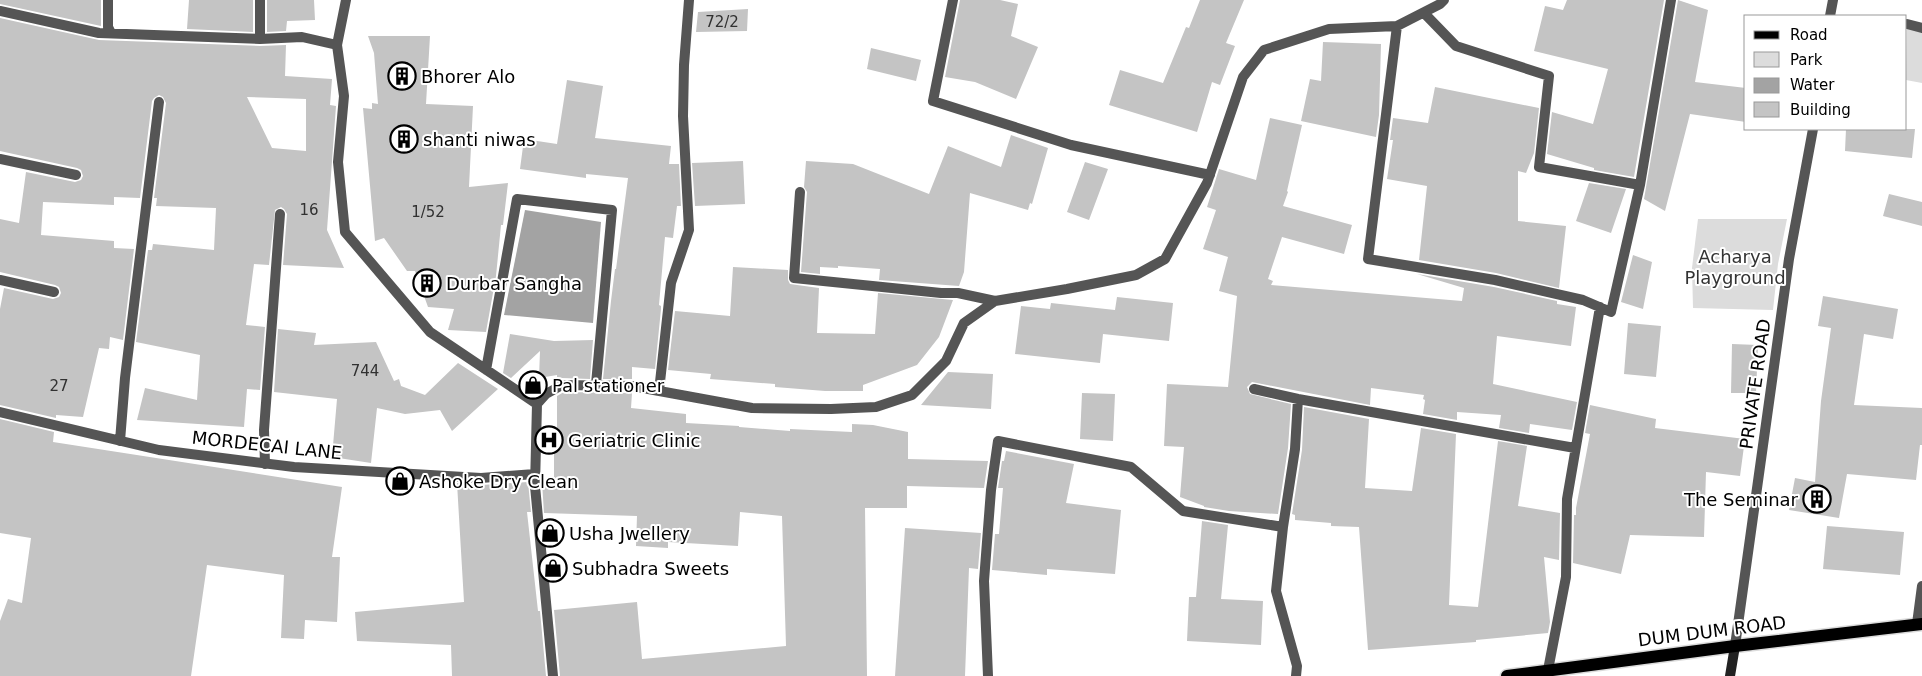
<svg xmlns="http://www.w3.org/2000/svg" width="1922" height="676" viewBox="0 0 1922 676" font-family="'DejaVu Sans',sans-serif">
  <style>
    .green { fill: #dcdcdc }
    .water { fill: #a3a3a3 }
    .building { fill: #c4c4c4; fill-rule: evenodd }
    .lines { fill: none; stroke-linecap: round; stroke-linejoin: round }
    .primary-casing { stroke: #dbdbdb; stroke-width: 15 }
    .street { stroke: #555; stroke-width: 10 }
    .secondary { stroke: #222; stroke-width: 10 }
    .primary { stroke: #000; stroke-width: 12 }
    .labels { text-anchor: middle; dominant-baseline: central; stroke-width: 4; stroke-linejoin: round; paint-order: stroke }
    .number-label { font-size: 15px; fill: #313131 }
    .poi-label { font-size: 18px; fill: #000; stroke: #fff; text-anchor: start }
    .park-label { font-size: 18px; fill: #333; stroke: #fff }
    .street-label { font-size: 18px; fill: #000; stroke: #fff }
  </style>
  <rect width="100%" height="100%" fill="#fff"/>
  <path class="green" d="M 1907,24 L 1922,28 L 1922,83 L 1906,80 Z
    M 1698,219 L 1787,219 L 1778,264 L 1773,310 L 1693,308 L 1692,268 Z"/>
  <path class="water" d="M 525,210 L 601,222 L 593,323 L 504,315 Z"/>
  <path class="building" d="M 0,0 L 101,0 L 101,26 L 0,4 Z
    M 189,0 L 253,0 L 253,32 L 187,29 Z
    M 267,0 L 314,0 L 315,20 L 287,21 L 286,31 L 267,32 Z
    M 960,0 L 1000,0 L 1018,4 L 1011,36 L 1038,47 L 1016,99 L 975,82 L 945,77 Z
    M 1200,0 L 1244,0 L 1226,43 L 1235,46 L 1220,85 L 1212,82 L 1197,132 L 1109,105 L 1120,70 L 1163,83 L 1186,27 L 1189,28 Z
    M 1567,0 L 1664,0 L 1634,177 L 1594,170 L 1594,168 L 1547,154 L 1552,112 L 1593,124 L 1608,69 L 1534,51 L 1545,6 L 1563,10 Z
    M 1678,0 L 1708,10 L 1695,82 L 1746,88 L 1746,122 L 1690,114 L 1665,211 L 1644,199 Z
    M 748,9 L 747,31 L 696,32 L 698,12 Z
    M 0,18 L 99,40 L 260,46 L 286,45 L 285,76 L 332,79 L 330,105 L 336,106 L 327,230 L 344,268 L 283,265 L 287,214 L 284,209 L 281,207 L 275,210 L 269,265 L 254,264 L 246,325 L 265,327 L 260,390 L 247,389 L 244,427 L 137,420 L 145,388 L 197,400 L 200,355 L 136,342 L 148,250 L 152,250 L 153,244 L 214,250 L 216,208 L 156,206 L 157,198 L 154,198 L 166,103 L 163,97 L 159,95 L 154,98 L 152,101 L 140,198 L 114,197 L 114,205 L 43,202 L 41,235 L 114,241 L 114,248 L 134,249 L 123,340 L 110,337 L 109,349 L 99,348 L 83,417 L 56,415 L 56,418 L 0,405 L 0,309 L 4,288 L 53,299 L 59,297 L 61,293 L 59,287 L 55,285 L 0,272 L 0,219 L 19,223 L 26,172 L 75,182 L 81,180 L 83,176 L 81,170 L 77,168 L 0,151 ZM 247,97 L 306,99 L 306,151 L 272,148 Z
    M 368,36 L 430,36 L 426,104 L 473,106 L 469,187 L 508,183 L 503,225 L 501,225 L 496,276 L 486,332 L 448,330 L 454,309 L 428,307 L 415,271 L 407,271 L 384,238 L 375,241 L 363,108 L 372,109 L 372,103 L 378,104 L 374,53 Z
    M 1323,42 L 1381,44 L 1379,115 L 1376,137 L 1301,121 L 1310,79 L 1321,81 Z
    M 871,48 L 921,60 L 916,81 L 867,69 Z
    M 567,80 L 603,86 L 595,138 L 671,146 L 669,164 L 679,164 L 681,206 L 677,206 L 673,238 L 665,237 L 659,305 L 661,306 L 661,309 L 655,369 L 632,367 L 632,379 L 603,379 L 611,301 L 615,269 L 616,269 L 628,178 L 586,174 L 586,178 L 520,169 L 524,139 L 557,144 Z
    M 1435,87 L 1539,108 L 1534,153 L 1526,173 L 1518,171 L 1518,221 L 1566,226 L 1559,288 L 1496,273 L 1419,260 L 1427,186 L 1387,179 L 1393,140 L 1390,140 L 1393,118 L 1428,123 Z
    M 1270,118 L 1302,125 L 1287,191 L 1288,192 L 1283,206 L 1352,225 L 1344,254 L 1282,237 L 1268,279 L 1273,281 L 1271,285 L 1462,301 L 1464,288 L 1417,274 L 1494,287 L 1557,301 L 1557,304 L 1576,307 L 1571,346 L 1497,336 L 1493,384 L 1577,402 L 1572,430 L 1530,424 L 1529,433 L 1499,428 L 1501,415 L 1457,412 L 1457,420 L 1423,414 L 1425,400 L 1423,399 L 1424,395 L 1371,388 L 1370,405 L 1252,382 L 1247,387 L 1250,394 L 1291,404 L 1288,448 L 1278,514 L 1229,511 L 1204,507 L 1204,506 L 1180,497 L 1184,447 L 1164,446 L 1167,384 L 1228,387 L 1237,296 L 1219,291 L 1228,257 L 1203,249 L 1216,210 L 1207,207 L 1219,169 L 1256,180 Z
    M 1846,129 L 1915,129 L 1912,158 L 1845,151 Z
    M 1011,135 L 1048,148 L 1032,204 L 1030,203 L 1028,210 L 970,193 L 964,272 L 959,286 L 879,280 L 880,269 L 838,266 L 838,268 L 820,267 L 820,274 L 801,272 L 807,192 L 804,187 L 806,161 L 853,164 L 929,194 L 948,146 L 1001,167 Z
    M 743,161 L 745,204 L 695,206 L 692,163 Z
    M 1085,162 L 1108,169 L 1089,220 L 1067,212 Z
    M 1589,183 L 1626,189 L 1611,233 L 1576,221 Z
    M 1889,194 L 1922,202 L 1922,226 L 1883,216 Z
    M 1633,255 L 1652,262 L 1643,309 L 1621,302 Z
    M 733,267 L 788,270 L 788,280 L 790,284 L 819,288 L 817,333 L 875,334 L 878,293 L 953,300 L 939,337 L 917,365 L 863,385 L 863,391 L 825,391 L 775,387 L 775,384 L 710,379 L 711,374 L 668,370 L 675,311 L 730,316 Z
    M 1823,296 L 1898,309 L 1893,339 L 1864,334 L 1854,405 L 1922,408 L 1922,445 L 1920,445 L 1916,480 L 1847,474 L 1839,518 L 1789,510 L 1795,478 L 1815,482 L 1821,401 L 1831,328 L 1818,326 Z
    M 1117,297 L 1173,303 L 1169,341 L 1103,334 L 1100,363 L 1015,354 L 1021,306 L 1050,309 L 1051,303 L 1115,310 Z
    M 1628,323 L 1661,326 L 1656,377 L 1624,374 Z
    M 278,329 L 316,333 L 314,345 L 376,342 L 394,381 L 399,379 L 401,386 L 425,395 L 458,363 L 498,389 L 452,431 L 440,410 L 405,414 L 377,408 L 371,463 L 332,457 L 337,399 L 274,392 Z
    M 510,334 L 554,341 L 593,340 L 590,379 L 562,378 L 557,380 L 557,375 L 539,378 L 540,351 L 511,378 L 503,373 Z
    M 1732,344 L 1758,345 L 1756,393 L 1731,393 Z
    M 948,372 L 993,374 L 991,409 L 921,405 Z
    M 564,392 L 632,393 L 631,408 L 686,414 L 686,423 L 739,426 L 739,427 L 790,431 L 790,429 L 852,432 L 852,424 L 873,425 L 908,432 L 908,459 L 988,461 L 984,488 L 907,486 L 907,508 L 865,508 L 867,676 L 560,676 L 554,610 L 637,602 L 642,659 L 786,646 L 782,516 L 740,512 L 738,546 L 668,542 L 668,548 L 636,546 L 637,516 L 544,513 L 542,482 L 554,482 L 554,446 L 557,446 L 557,396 Z
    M 1082,393 L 1115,394 L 1113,441 L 1080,439 Z
    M 1590,405 L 1656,419 L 1655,428 L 1745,439 L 1740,476 L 1706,472 L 1704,537 L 1630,535 L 1621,574 L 1573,563 L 1574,515 L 1576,515 L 1576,508 L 1590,434 L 1585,433 Z
    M 1304,407 L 1369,419 L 1365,488 L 1412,491 L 1421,428 L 1456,434 L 1449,605 L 1478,607 L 1498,441 L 1527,446 L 1518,506 L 1560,513 L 1559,560 L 1544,557 L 1550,622 L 1548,633 L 1476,640 L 1476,642 L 1368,650 L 1359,527 L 1331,526 L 1331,523 L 1295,520 L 1295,515 L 1292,514 L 1302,450 Z
    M 0,419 L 54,432 L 53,442 L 342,487 L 332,557 L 340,557 L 337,622 L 305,620 L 304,639 L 281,638 L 284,575 L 207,565 L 191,676 L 0,676 L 0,621 L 8,599 L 22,603 L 31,538 L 0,533 Z
    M 1006,451 L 1074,464 L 1066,503 L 1121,510 L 1115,574 L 1047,569 L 1047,575 L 992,570 L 995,534 L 999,534 L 1003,488 L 998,488 L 1002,461 L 1004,461 Z
    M 528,482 L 531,512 L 527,512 L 538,611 L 540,611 L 546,676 L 452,676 L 451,645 L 357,641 L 355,612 L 464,602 L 457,483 L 481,485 Z
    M 1202,521 L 1228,525 L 1221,599 L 1263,601 L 1261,645 L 1187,641 L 1189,597 L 1196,597 Z
    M 1827,526 L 1904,532 L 1900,575 L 1823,569 Z
    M 905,528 L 981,533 L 978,569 L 969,568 L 965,676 L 895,676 Z"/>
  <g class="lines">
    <g class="primary-casing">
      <path id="primary" d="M 1507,676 L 1735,646 L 1922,624"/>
    </g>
    <path class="street" d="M 108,0 L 108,27 L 111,33
      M 953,0 L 933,101 L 1071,145 L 1210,175
      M 0,11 L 99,33 L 260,39 L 260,0
      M 1424,13 L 1456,46 L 1549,76 L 1539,167 L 1640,185
      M 1830,16 L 1833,0
      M 1907,24 L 1922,28
      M 1397,26 L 1368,259 L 1495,280 L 1583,300 L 1611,312 L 1640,185 L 1671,0
      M 260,39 L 302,37 L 337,45 L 344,96 L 338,162 L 345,232 L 430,332 L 537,404 L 535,486 L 553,676
      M 337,45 L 346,0
      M 0,159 L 76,175
      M 800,192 L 794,278 L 941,293 L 958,293 L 995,301
      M 0,280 L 54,292
      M 486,370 L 517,199 L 612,210 L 596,384
      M 1254,389 L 1298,399 L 1575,448
      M 659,391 L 671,283 L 689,230 L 683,116 L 684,65 L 689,0
      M 537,404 L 546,394 L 562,385 L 632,386 L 752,408 L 831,409 L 876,407 L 912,395 L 946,361 L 964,323 L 995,301 L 1067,289 L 1136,275 L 1165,259 L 1207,183 L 1243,77 L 1264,50 L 1329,29 L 1397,26 L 1440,4 L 1444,0
      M 0,412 L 159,450 L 294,467 L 481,478 L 535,474
      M 120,441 L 125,378 L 159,102
      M 265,464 L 264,430 L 280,214
      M 1917,624 L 1922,586
      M 1735,646 L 1789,259 L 1813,129
      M 1548,670 L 1566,577 L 1567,499 L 1600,307
      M 988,676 L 984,581 L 991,490 L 998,441 L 1131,467 L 1183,511 L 1283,527
      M 1296,676 L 1297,666 L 1276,591 L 1283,527 L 1295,449 L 1298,399"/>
    <path class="secondary" d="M 1730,676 L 1735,646"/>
    <use href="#primary" class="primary"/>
  </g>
  <defs>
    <g id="building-ring" transform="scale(1.4375)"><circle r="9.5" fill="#fff" stroke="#000" stroke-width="1.5"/><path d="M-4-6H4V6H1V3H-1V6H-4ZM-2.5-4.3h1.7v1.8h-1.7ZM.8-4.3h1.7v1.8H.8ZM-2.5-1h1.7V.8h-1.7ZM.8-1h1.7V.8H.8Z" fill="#000"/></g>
    <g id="shop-ring" transform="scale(1.4375)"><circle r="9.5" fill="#fff" stroke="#000" stroke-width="1.5"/><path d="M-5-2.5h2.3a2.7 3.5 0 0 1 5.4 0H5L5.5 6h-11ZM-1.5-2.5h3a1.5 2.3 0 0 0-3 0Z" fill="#000"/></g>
    <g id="hospital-ring" transform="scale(1.4375)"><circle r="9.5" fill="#fff" stroke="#000" stroke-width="1.5"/><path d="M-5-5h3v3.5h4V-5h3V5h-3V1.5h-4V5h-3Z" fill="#000"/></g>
  </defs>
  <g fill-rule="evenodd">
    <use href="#building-ring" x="402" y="76"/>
    <use href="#building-ring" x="404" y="139"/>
    <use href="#building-ring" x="427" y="283"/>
    <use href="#shop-ring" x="533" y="385"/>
    <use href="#hospital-ring" x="549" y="440"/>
    <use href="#shop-ring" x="400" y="481"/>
    <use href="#building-ring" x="1817" y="499"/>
    <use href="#shop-ring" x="550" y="533"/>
    <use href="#shop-ring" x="553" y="568"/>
  </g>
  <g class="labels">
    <g class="number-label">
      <text x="722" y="22">72/2</text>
      <text x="309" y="210">16</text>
      <text x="428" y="212">1/52</text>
      <text x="365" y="371">744</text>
      <text x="59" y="386">27</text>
    </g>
    <g class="poi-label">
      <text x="421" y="76">Bhorer Alo</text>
      <text x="423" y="139">shanti niwas</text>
      <text x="446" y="283">Durbar Sangha</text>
      <text x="552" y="385">Pal stationer</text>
      <text x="568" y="440">Geriatric Clinic</text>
      <text x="419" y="481">Ashoke Dry Clean</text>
      <text x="1798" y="499" text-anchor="end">The Seminar</text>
      <text x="569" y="533">Usha Jwellery</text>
      <text x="572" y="568">Subhadra Sweets</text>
    </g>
    <g class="park-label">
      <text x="1735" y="256">Acharya<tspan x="1735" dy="21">Playground</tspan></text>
    </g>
    <g class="street-label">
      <text transform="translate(1755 384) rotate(-82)">PRIVATE ROAD</text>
      <text transform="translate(267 445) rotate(6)">MORDECAI LANE</text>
      <text transform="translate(1712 631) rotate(-7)">DUM DUM ROAD</text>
    </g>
  </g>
  <rect x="1744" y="15" width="162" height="115" fill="#ffffff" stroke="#999999"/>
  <rect x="1754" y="31" width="25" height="8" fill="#000000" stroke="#999999"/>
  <text x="1790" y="40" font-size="15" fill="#000000">Road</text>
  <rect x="1754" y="52" width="25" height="15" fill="#dcdcdc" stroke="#999999"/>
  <text x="1790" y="65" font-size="15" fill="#000000">Park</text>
  <rect x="1754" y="78" width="25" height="15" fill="#a3a3a3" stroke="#999999"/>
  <text x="1790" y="90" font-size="15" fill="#000000">Water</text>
  <rect x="1754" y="102" width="25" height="15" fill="#c4c4c4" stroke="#999999"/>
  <text x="1790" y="115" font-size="15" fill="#000000">Building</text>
</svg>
